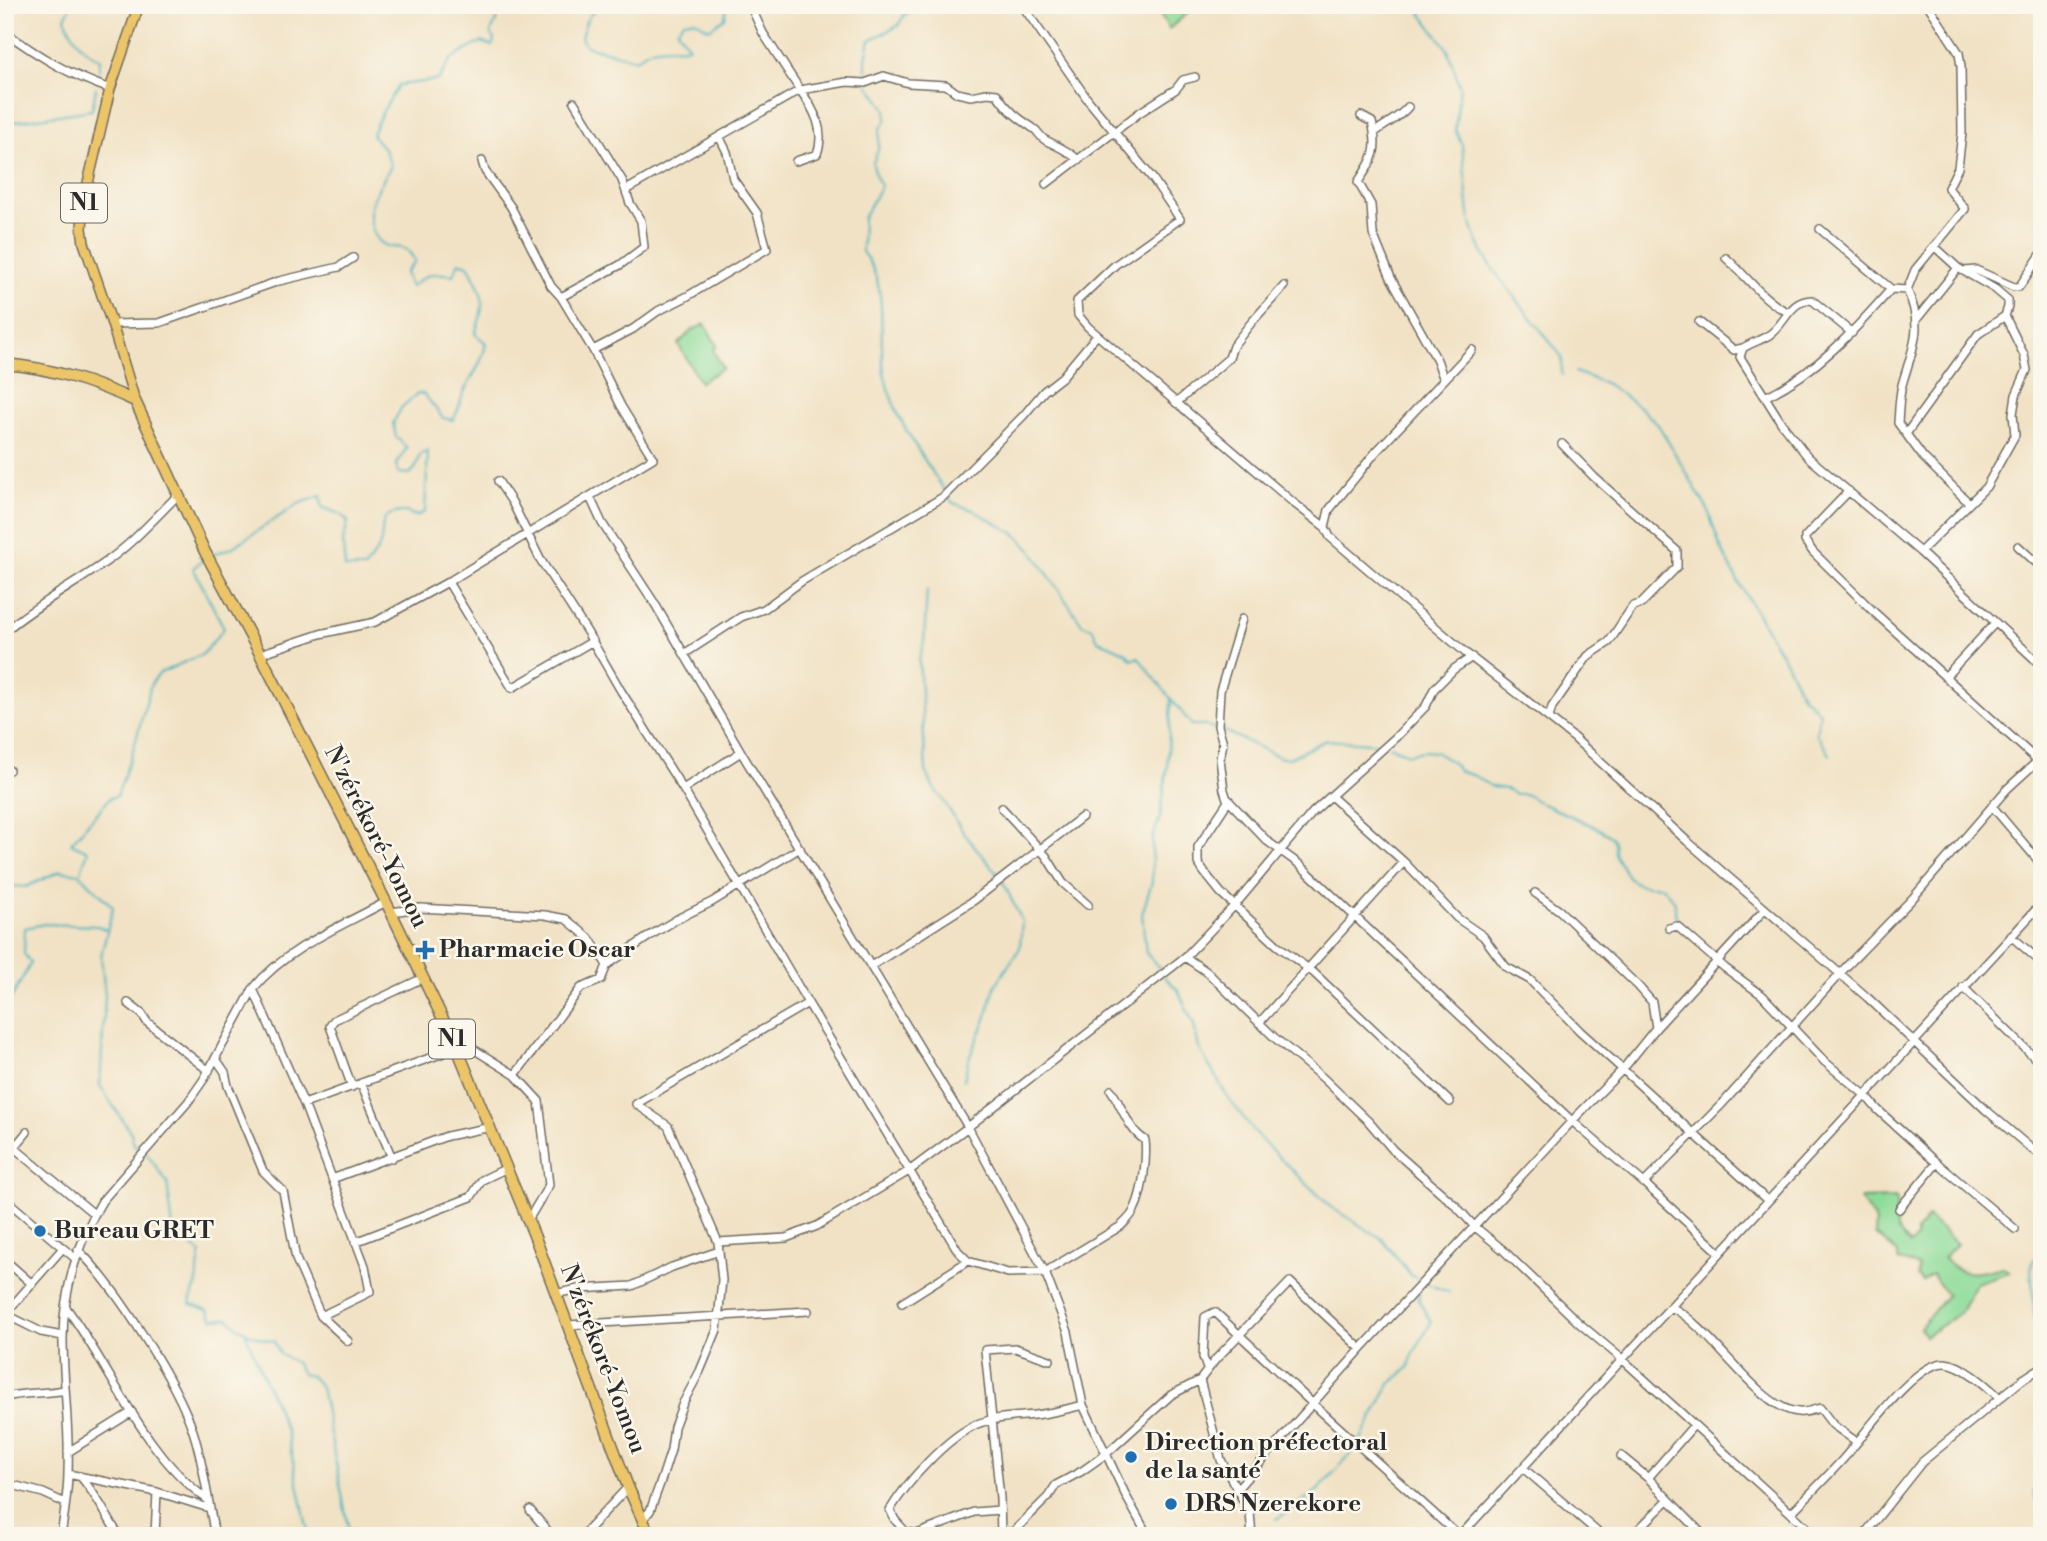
<svg xmlns="http://www.w3.org/2000/svg" width="2047" height="1541" viewBox="0 0 2047 1541" font-family="'Libre Bodoni',serif">
  <style>
    .green { fill: #8ddb99; stroke: #5c8362; stroke-width: 2 }
    .lines { fill: none; stroke-linecap: round; stroke-linejoin: round }
    .stream { stroke: #42b1bd; stroke-width: 2 }
    .minor-casing { stroke: #706b61; stroke-width: 10 }
    .major-casing { stroke: #706b61; stroke-width: 12 }
    .highway-casing { stroke: #706b61; stroke-width: 13 }
    .minor { stroke: #fff; stroke-width: 7 }
    .major { stroke: #ecc569; stroke-width: 9 }
    .highway { stroke: #ecc569; stroke-width: 10 }
    .poi-dot { fill: #1f6fb2; stroke: #fbf7ec; stroke-width: 2.5 }
    .labels { text-anchor: middle; dominant-baseline: central; stroke-width: 5; stroke-linejoin: round; paint-order: stroke }
    .shield { fill: #fbf7ec; stroke: #696865; stroke-width: 2 }
    .shield-label { font-size: 23px; font-weight: bold; fill: #2b2b2b }
    .street-label { font-size: 24px; fill: #2b2b2b; stroke: #fbf7ec }
    .poi-label { font-size: 24px; font-weight: bold; fill: #2b2b2b; stroke: #fbf7ec; text-anchor: start }
  </style>
  <rect width="100%" height="100%" fill="#fbf7ec"/>
  <filter id="ink" filterUnits="userSpaceOnUse"><feTurbulence type="fractalNoise" baseFrequency=".0143" numOctaves="2"/><feDisplacementMap in="SourceGraphic" scale="14" xChannelSelector="R" yChannelSelector="G"/><feConvolveMatrix kernelMatrix="1 2 1 2 8 2 1 2 1" color-interpolation-filters="sRGB"/></filter>
  <filter id="wash" filterUnits="userSpaceOnUse"><feTurbulence type="fractalNoise" baseFrequency=".00686" numOctaves="4" result="noise"/><feDisplacementMap in="SourceGraphic" scale="28" xChannelSelector="R" yChannelSelector="G"/><feGaussianBlur stdDeviation="1.57" result="paint"/><feColorMatrix in="noise" values="0 0 0 0 0 0 0 0 0 0 0 0 0 0 0 0 0 1.4 0 .05"/><feComposite in="paint" operator="in"/></filter>
  <g filter="url(#wash)">
    <rect width="100%" height="100%" fill="#f1e2c5"/>
    <path class="green" d="M 1155,5 L 1197,5 L 1169,29 Z
      M 705,324 L 717,346 L 713,350 L 723,368 L 700,382 L 678,344 L 691,331 Z
      M 1896,1198 L 1897,1229 L 1910,1245 L 1916,1239 L 1916,1231 L 1928,1217 L 1957,1244 L 1943,1258 C 1964,1279 1978,1273 2003,1267 L 2009,1272 L 1976,1283 L 1961,1312 L 1925,1336 L 1920,1328 L 1947,1295 L 1932,1274 L 1922,1282 L 1917,1276 L 1919,1266 L 1898,1261 L 1898,1253 L 1875,1234 L 1876,1222 L 1860,1199 Z"/>
    <g class="lines">
      <path class="stream" d="M 71,5 L 65,18 C 72,36 82,51 100,59 L 98,82
        M 602,5 C 588,14 585,21 581,38 L 586,46 L 636,59 C 655,42 666,49 689,47 L 677,30 L 684,21 L 695,20 L 709,29 L 725,18 L 727,5
        M 1415,5 L 1448,50 L 1460,87 L 1455,129 L 1462,145 L 1469,215 L 1474,233 L 1482,252 L 1498,276 L 1562,357 L 1562,375
        M 866,79 L 866,58 L 870,40 L 898,26 L 905,14 L 921,8 L 921,5
        M 868,84 L 886,109 L 886,121 L 880,129 L 878,150 L 873,163 L 875,174 L 881,186 L 863,218 L 862,252 C 892,286 876,336 885,377 C 894,418 922,456 945,491
        M 5,123 L 92,110 L 96,88
        M 1575,372 L 1607,384 L 1641,408 L 1659,426 L 1708,510 L 1719,544 L 1740,585 L 1787,664 L 1802,695 L 1820,713 L 1816,734 L 1830,755
        M 948,496 L 953,503 L 973,510 L 1014,533 L 1032,551 L 1082,624 L 1093,629 L 1098,640 L 1125,652 L 1132,660 L 1138,657 L 1171,699 L 1167,769 L 1160,818 L 1152,839 L 1152,882 L 1142,914 L 1146,953 L 1158,966 L 1160,972
        M 212,555 L 233,547 L 298,504 L 321,496 L 322,507 L 340,514 L 348,521 L 343,542 L 345,568 L 365,568 C 369,561 374,556 378,549 C 386,537 376,516 395,513 C 404,511 408,512 416,516 L 425,512 L 428,451 L 420,455 L 416,467 L 410,474 L 398,473 L 396,464 L 407,448 L 396,437 L 393,423 L 402,407 L 417,394 L 424,394 L 443,418 L 453,420 C 460,410 460,398 466,388 C 474,373 483,361 486,343 L 475,334 C 487,300 484,296 468,265 L 459,262 L 453,275 C 432,272 428,273 411,287 L 405,273 L 415,261 C 405,243 402,250 387,246 C 373,241 368,220 371,207 C 374,193 384,178 391,166 L 384,148 L 372,135 C 378,116 389,103 398,85 L 438,80 L 451,59 L 481,42 L 492,46 L 494,40 L 491,32 L 497,19 L 497,5
        M 927,590 L 924,642 L 919,660 L 926,771 L 933,787 L 943,800 L 963,832 L 1000,877
        M 1172,700 L 1192,725 L 1204,725 L 1216,729
        M 1222,730 L 1282,758 L 1289,758 L 1326,740 L 1383,744
        M 1389,746 L 1408,754 L 1423,751 L 1435,752 L 1452,762 L 1459,771 L 1475,776 L 1492,787 L 1506,789 L 1515,794 L 1525,794 L 1541,803 C 1557,811 1599,826 1611,837 C 1616,842 1614,846 1615,852 C 1615,859 1619,861 1622,867 C 1633,888 1641,885 1663,887 L 1675,902 C 1674,919 1680,924 1692,934
        M 5,894 L 9,894 L 14,886 L 26,887 L 60,871 L 80,874
        M 1164,976 L 1178,990 L 1194,1025 L 1199,1048 L 1228,1098 L 1262,1141 L 1332,1208 L 1382,1239 L 1411,1275 L 1419,1280
        M 5,1009 L 31,963 L 24,954 L 25,928 L 44,924 L 98,926 L 105,929
        M 964,1080 L 968,1061 L 986,1019 L 995,986 L 1020,948 L 1022,921 L 1003,882
        M 143,1150 L 134,1145 L 131,1133 L 100,1086 L 105,996 L 101,956 L 113,907 L 80,874 L 88,851 L 71,843 L 110,798 L 117,796 L 134,747 L 151,684 L 160,673 L 203,654 L 224,628 L 193,568 L 204,559
        M 147,1154 L 167,1182 L 175,1245 L 190,1243 L 201,1254 C 197,1265 199,1272 197,1282 C 195,1290 191,1296 190,1304 L 208,1310 L 213,1319 L 228,1318 C 242,1332 255,1338 274,1341 L 280,1354 L 296,1363 L 302,1374 L 311,1376 L 321,1387 L 350,1536
        M 1427,1284 L 1449,1292
        M 246,1334 L 287,1433 L 309,1536
        M 2039,1367 L 2031,1270 L 2033,1261 L 2042,1252
        M 1359,1443 L 1390,1384 L 1409,1367 C 1411,1353 1425,1336 1431,1322 L 1419,1301 L 1419,1289
        M 1277,1519 L 1317,1491 L 1356,1448
        M 2040,1536 C 2040,1528 2041,1520 2040,1512 C 2038,1493 2026,1497 2042,1476"/>
    </g>
  </g>
  <g filter="url(#ink)">
    <g class="lines">
      <g class="minor-casing">
        <path id="minor" d="M 1022,5 L 1088,100 L 1153,179 L 1180,219 L 1115,265 L 1077,301 L 1078,315 L 1088,327 L 1295,504 L 1325,527 L 1330,537 L 1467,654 L 1573,737 L 1687,841 L 1868,998 L 1986,1110 L 2034,1151
          M 1928,5 L 1959,53 L 1961,67 L 1962,133 L 1958,168 L 1948,188 L 1965,209 L 1915,270 L 1907,290 C 1925,328 1912,349 1902,385 C 1899,397 1899,411 1898,423 L 1923,457 L 1969,503
          M 5,32 C 41,58 68,74 110,89
          M 1361,116 L 1372,122 C 1379,150 1374,159 1358,182 L 1371,205 L 1373,234 L 1391,278 L 1437,360 L 1444,380
          M 1374,133 C 1385,124 1399,118 1408,107
          M 796,161 L 817,154 C 826,131 814,109 800,90 L 847,82 L 865,83 L 884,76 L 908,83 L 946,85 L 957,93 L 971,96 L 987,93 L 997,94 C 1007,110 1018,118 1033,128 C 1038,131 1040,137 1045,140 C 1057,146 1068,150 1078,160
          M 1046,184 L 1139,113 L 1176,89 L 1183,80 L 1195,77
          M 626,190 L 800,90 L 763,33 L 750,5
          M 1820,229 L 1891,289 L 1907,290
          M 1726,258 C 1746,275 1764,302 1788,312
          M 1964,271 L 1976,270 L 2014,287 L 2019,287 L 2042,253
          M 561,297 L 620,265 L 644,247 L 641,221 L 630,203 L 622,180 L 574,102
          M 1916,320 L 1958,268
          M 1699,322 L 1734,350 L 1743,348
          M 112,324 L 159,323 L 279,281 L 339,267 L 353,258
          M 1852,333 L 1812,300 C 1789,300 1786,324 1769,335 C 1761,340 1751,343 1743,348 L 1740,357 L 1782,424 L 1808,457 L 1920,552 L 2042,666
          M 593,350 L 633,329 L 658,311 L 686,297 L 767,249 L 757,213 L 733,179 L 727,152 L 720,138
          M 1765,397 C 1816,373 1854,331 1891,289
          M 1176,403 L 1229,358 L 1233,346 L 1251,323 L 1284,286
          M 1906,434 L 1978,334 L 2005,316 L 2008,307 L 2008,300 L 1995,289 L 1958,268 L 1934,246
          M 498,481 L 512,502 L 540,559 L 587,632 L 621,691 L 683,789 L 808,1003 L 958,1251 L 968,1261 L 1008,1273 L 1045,1272 L 1121,1226 C 1126,1221 1133,1215 1135,1208 C 1143,1192 1147,1158 1145,1140 C 1128,1130 1122,1106 1111,1090
          M 1849,491 L 1805,537 L 1805,541 L 1813,552 L 1875,613 L 2038,761
          M 590,497 L 602,523 L 655,604 L 744,757 L 968,1127 L 1045,1272 L 1068,1332 L 1083,1405 L 1127,1498 L 1148,1536
          M 1325,527 L 1329,510 L 1375,453 L 1472,350
          M 2018,546 L 2042,568
          M 1920,552 L 1986,487 L 2015,435 L 2013,414 L 2016,395 L 2027,370 L 2024,355 L 2005,316
          M 448,582 L 512,688 L 593,641
          M 1242,619 L 1220,691 L 1218,726 L 1223,743 L 1220,759 L 1224,790 L 1227,799 L 1267,841 L 1299,864 L 1572,1121 L 1644,1183 L 1720,1253
          M 5,631 C 36,605 70,587 103,564 C 131,545 154,519 178,495
          M 260,654 L 320,634 L 375,622 L 448,582 L 653,458 L 621,406 L 593,350 L 561,297 L 551,286 L 511,207 L 485,171 L 482,161
          M 684,654 L 741,617 L 764,609 L 802,581 L 943,497 L 1024,415 L 1044,391 L 1062,377 L 1097,335
          M 2035,660 L 2042,651
          M 1945,677 L 1994,624
          M 1549,718 L 1552,707 L 1588,656 L 1609,642 L 1633,606 L 1641,604 L 1677,567 L 1677,551 L 1594,477 L 1562,444
          M 5,770 L 9,770
          M 683,789 L 741,752
          M 1332,797 L 1404,862 L 1457,918 L 1483,936 L 1506,967 L 1530,980 L 1580,1031 L 1767,1200
          M 1229,800 L 1198,847 L 1198,863 L 1204,872 L 1221,893 L 1277,945 L 1314,973 L 1450,1102
          M 1992,806 L 2042,865
          M 1002,808 L 1046,856 L 1063,883 L 1088,905
          M 1535,893 L 1560,911 L 1638,986 L 1652,1002 L 1656,1028
          M 391,912 L 420,908 L 545,915 L 566,919 L 589,938 L 607,965
          M 1669,928 L 1677,926 L 1725,968 L 1762,995 L 1825,1062 L 1865,1095 L 1878,1110 L 1930,1157 L 2015,1229
          M 2011,936 L 2042,963
          M 1185,957 L 1207,972 L 1275,1038 L 1323,1078 L 1369,1122 L 1393,1150 L 1456,1206 L 1474,1226 L 1502,1249 L 1579,1323 L 1622,1359 L 1816,1536
          M 871,966 L 973,901 L 1082,817
          M 1963,987 L 2042,1065
          M 253,989 L 304,1104 L 365,1266 L 370,1292 L 321,1316
          M 128,1003 L 142,1014 L 147,1022 L 209,1071
          M 1259,1023 L 1404,862
          M 451,1035 L 515,1075 L 539,1101 L 549,1185 L 528,1220
          M 216,1059 L 225,1072 L 228,1086 L 263,1171 L 283,1191 L 296,1259 L 321,1316 L 348,1341
          M 515,1075 L 581,988 L 601,980 L 607,965 L 651,935 L 679,918 L 712,902 L 800,848
          M 361,1083 L 392,1158
          M 352,1087 L 330,1026 L 334,1020 L 423,978
          M 304,1104 L 457,1048
          M 5,1140 L 94,1214
          M 5,1159 L 27,1132
          M 332,1179 L 447,1136 L 491,1127
          M 1644,1183 L 1723,1103 L 1845,968 L 1912,899 L 2007,789 L 2042,757
          M 5,1199 L 76,1259
          M 1899,1209 L 1937,1163
          M 355,1242 L 471,1197 L 482,1180 L 507,1168
          M 718,1242 L 786,1238 L 817,1226 L 909,1171 L 968,1127 L 1185,957 L 1235,905 L 1313,812 L 1396,737 L 1426,706 L 1434,689 L 1454,669 L 1472,657
          M 78,1250 C 115,1285 177,1383 193,1431 C 204,1465 208,1501 215,1536
          M 5,1260 L 32,1284
          M 555,1294 L 578,1289 L 632,1286 L 672,1267 L 719,1251
          M 902,1303 L 968,1261
          M 65,1306 C 113,1370 141,1452 208,1500
          M 1671,1307 C 1711,1326 1758,1409 1798,1412 C 1806,1413 1813,1410 1820,1408 L 1833,1425 L 1857,1442
          M 5,1314 L 63,1248
          M 5,1314 L 41,1332 L 63,1336
          M 567,1325 L 808,1311
          M 1207,1369 L 1203,1357 L 1205,1317 L 1215,1312 L 1313,1404 L 1459,1536
          M 1200,1380 L 1221,1460 L 1250,1513 L 1252,1536
          M 5,1397 C 25,1392 44,1394 65,1390
          M 1694,1425 L 1648,1478 L 1704,1536
          M 68,1452 L 132,1412
          M 1621,1456 L 1648,1478
          M 1523,1468 L 1602,1536
          M 68,1474 L 157,1492 L 209,1508
          M 80,1476 C 96,1494 106,1515 119,1536
          M 5,1483 L 43,1493 L 65,1503
          M 1236,1490 L 1361,1349 L 1572,1121 L 1623,1069 L 1656,1028 L 1765,909
          M 530,1510 L 552,1536
          M 1000,1510 L 974,1512 L 917,1534 L 905,1531 L 895,1520 L 890,1510 C 907,1482 946,1438 977,1424 C 994,1417 1017,1417 1035,1415 C 1052,1413 1067,1409 1083,1405
          M 1791,1513 C 1809,1495 1827,1477 1844,1458 C 1864,1436 1914,1362 1945,1363 C 1963,1364 1987,1386 2000,1398
          M 642,1520 L 650,1511 L 661,1481 L 671,1450 L 674,1427 L 683,1403 L 700,1371 L 717,1330 L 722,1280 L 718,1242 L 668,1126 L 636,1104 L 808,1003
          M 1001,1533 L 1013,1532 L 1048,1497 L 1056,1485 L 1082,1471 L 1106,1454 L 1171,1395 L 1200,1380 L 1216,1359 L 1290,1282 L 1361,1349
          M 1001,1535 L 1000,1498 L 985,1350 L 1015,1348 L 1050,1360
          M 61,1536 C 64,1515 68,1493 68,1472 C 70,1428 63,1383 63,1338 C 63,1292 78,1241 102,1201 L 188,1102 L 204,1079 L 253,989 C 285,949 341,926 386,902
          M 155,1536 L 157,1492
          M 582,1536 L 628,1487
          M 1460,1536 L 2042,903
          M 1632,1536 L 1668,1500
          M 1863,1536 L 1922,1462 L 2022,1380 L 2042,1367"/>
      </g>
      <g class="major-casing">
        <path id="major" d="M 135,401 L 112,324 L 84,243 L 82,228 L 84,200 L 110,89 L 139,5"/>
      </g>
      <g class="highway-casing">
        <path id="highway" d="M 5,364 C 52,368 93,382 135,401 L 205,552 L 260,654 L 391,912 L 457,1048 L 536,1240 L 628,1487 L 650,1536"/>
      </g>
      <use href="#minor" class="minor"/>
      <use href="#major" class="major"/>
      <use href="#highway" class="highway"/>
    </g>
  </g>
  <g class="poi-dot">
    <path d="M421.5 939.5h7v7h7v7h-7v7h-7v-7h-7v-7h7z"/>
    <circle cx="40" cy="1231" r="7"/>
    <circle cx="1131" cy="1457" r="7"/>
    <circle cx="1171" cy="1504" r="7"/>
  </g>
  <g class="labels">
    <g class="shield">
      <rect x="61" y="183.5" width="46" height="39" rx="5"/>
      <rect x="429" y="1019.5" width="46" height="39" rx="5"/>
    </g>
    <g class="shield-label">
      <text x="84" y="203">N1</text>
      <text x="452" y="1039">N1</text>
    </g>
    <g class="street-label">
      <text transform="translate(376 837) rotate(63)">N'zérékoré-Yomou</text>
      <text transform="translate(603 1359) rotate(69)">N'zérékoré-Yomou</text>
    </g>
    <g class="poi-label">
      <text x="439" y="950">Pharmacie Oscar</text>
      <text x="54" y="1231">Bureau GRET</text>
      <text x="1145" y="1443">Direction préfectoral<tspan x="1145" dy="28">de la santé</tspan></text>
      <text x="1185" y="1504">DRS Nzerekore</text>
    </g>
  </g>
  <rect width="2047" height="1541" fill="none" stroke="#fbf7ec" stroke-width="28"/>
</svg>
